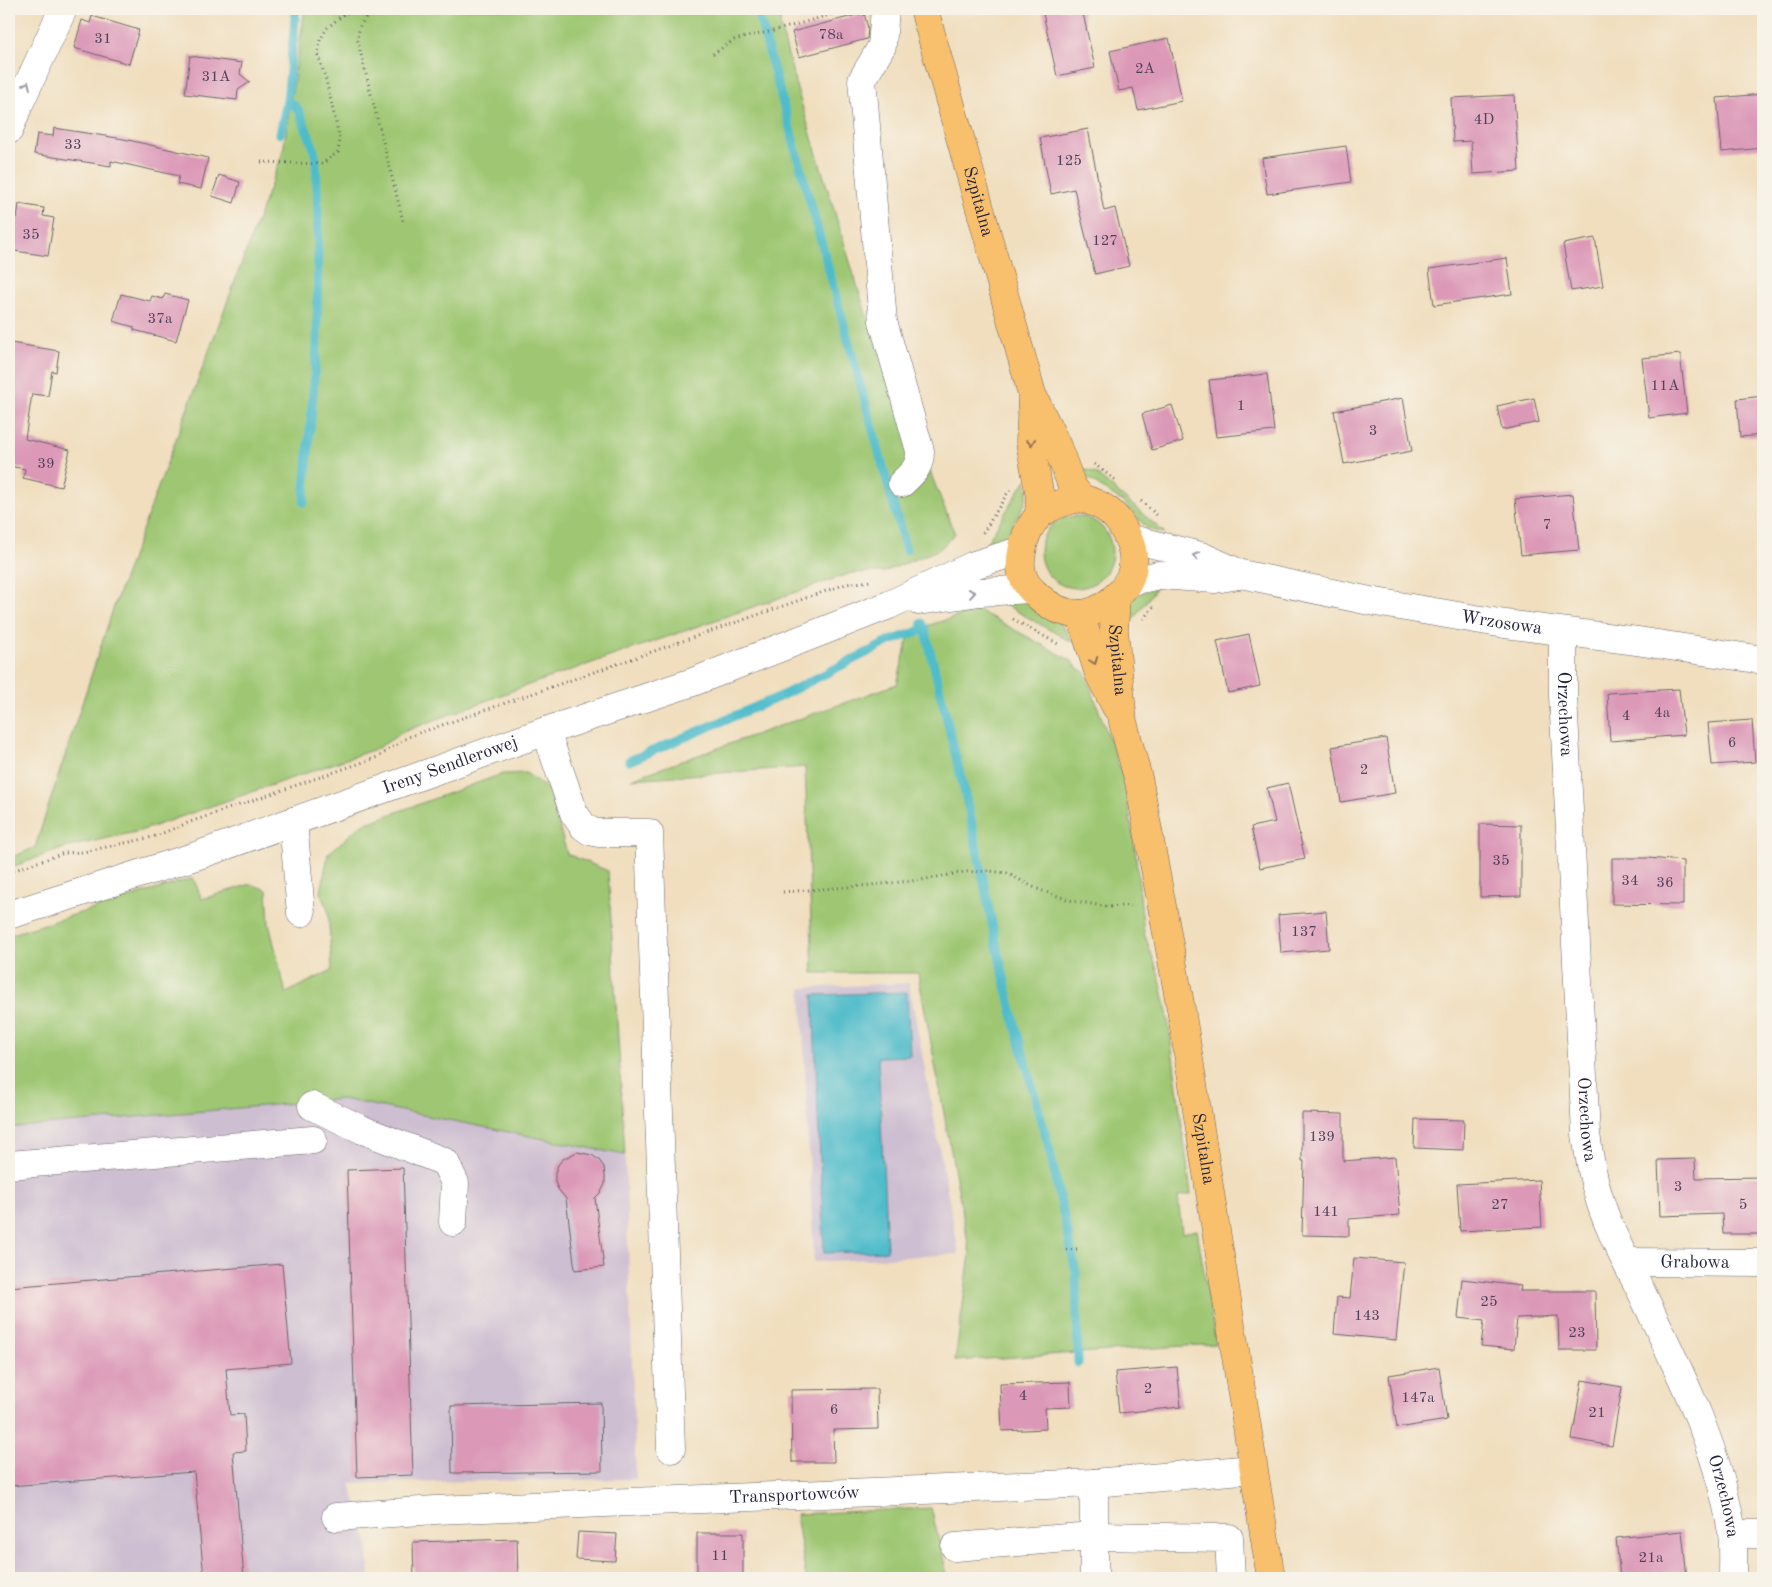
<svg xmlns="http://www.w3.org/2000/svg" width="1772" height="1587" viewBox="0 0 1772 1587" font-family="'Old Standard TT',serif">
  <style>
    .industrial { fill: #cebed1 }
    .green { fill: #9fc773; stroke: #607457 }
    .water { fill: #4fbcca; stroke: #386f82 }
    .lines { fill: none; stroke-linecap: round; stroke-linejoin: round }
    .stream { stroke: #4fbcca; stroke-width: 9 }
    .building { fill: #db98b7 }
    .minor-casing { stroke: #6a6469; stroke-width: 29 }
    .major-casing { stroke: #6a6469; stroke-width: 29 }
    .path { stroke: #6a6469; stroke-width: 3; stroke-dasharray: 1 4; stroke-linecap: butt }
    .minor { stroke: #fff; stroke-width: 28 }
    .major { stroke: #f8bf6c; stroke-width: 28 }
    .oneway { stroke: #9c9ca7 }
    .oneway2 { stroke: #8d7054 }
    .labels { text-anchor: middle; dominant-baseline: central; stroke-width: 4; stroke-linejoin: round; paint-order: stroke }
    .number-label { font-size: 15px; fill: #50405a }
    .street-label { font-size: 18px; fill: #22223b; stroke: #f7f3e8 }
  </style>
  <rect width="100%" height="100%" fill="#f7f3e8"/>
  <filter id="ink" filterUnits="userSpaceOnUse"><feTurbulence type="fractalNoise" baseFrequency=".02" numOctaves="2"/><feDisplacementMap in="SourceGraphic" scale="10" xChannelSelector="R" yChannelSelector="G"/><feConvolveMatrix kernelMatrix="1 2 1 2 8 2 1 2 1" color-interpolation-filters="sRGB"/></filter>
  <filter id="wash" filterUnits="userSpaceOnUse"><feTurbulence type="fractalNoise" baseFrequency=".0096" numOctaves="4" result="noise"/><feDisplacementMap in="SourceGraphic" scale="20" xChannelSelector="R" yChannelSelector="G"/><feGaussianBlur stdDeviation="1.12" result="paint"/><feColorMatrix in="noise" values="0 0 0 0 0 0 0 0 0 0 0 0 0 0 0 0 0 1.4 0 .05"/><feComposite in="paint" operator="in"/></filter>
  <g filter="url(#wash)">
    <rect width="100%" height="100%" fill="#f0debe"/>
    <path class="industrial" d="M 909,983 L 959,1254 L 814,1262 L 801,988 Z
      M 342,1099 L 625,1155 L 636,1479 L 350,1483 L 367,1539 L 370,1578 L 9,1578 L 9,1128 Z"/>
    <path class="green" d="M 305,9 L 781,9 L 780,25 L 797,89 L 865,311 L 955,534 L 940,549 L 884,572 L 851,573 L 517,689 L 403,732 L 378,748 L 140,831 L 64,848 L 9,868 L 9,859 L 35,847 L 114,606 L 283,152 Z
      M 1079,467 L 1095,473 L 1165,533 L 1148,529 L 1124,503 L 1086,477 Z
      M 1026,479 L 1028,491 L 1025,503 L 1009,532 L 998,542 L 983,549 Z
      M1040 552a36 36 0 1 1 72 0a36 36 0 1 1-72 0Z
      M 1157,587 L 1128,626 C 1128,621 1126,615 1127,610 C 1129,596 1146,591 1157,587 Z
      M 997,600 L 1026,602 L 1050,616 L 1062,625 L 1073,643 Z
      M 978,610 L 1072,661 L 1078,669 L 1085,672 L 1124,780 L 1135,848 L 1144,933 L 1159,975 L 1167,1012 L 1191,1194 L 1178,1197 L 1182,1233 L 1197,1230 L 1216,1344 L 955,1361 L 970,1254 L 918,973 L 813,973 L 805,767 L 631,779 L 897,684 L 910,631 Z
      M 526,773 L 549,790 L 567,854 L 608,871 L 625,1155 L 342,1099 L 9,1128 L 9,935 L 193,878 L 202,899 L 251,884 L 267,890 L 269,924 L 286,993 L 332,970 L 328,910 L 321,893 L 328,854 L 361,825 L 502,774 Z
      M 931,1508 L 948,1578 L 806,1578 L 796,1514 Z"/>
    <path class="water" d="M 907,992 L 910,1056 L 878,1057 L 887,1251 L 824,1253 L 813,995 Z"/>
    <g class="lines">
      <path class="stream" d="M 757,9 L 906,550
        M 287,101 L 294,105 L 299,111 L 313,146 L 316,160 L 318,216 L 317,344 L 304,502
        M 280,134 L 287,101 L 296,9
        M 922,623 L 925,629 L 970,815 L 996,943 L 1016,1028 L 1048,1143 L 1076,1272 L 1078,1363
        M 629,761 L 779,697 L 890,641 L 925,629"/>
    </g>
    <g id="blocks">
      <path class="building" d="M 1042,9 L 1082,9 L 1095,68 L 1057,76 Z
        M 864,13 L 868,28 L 867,39 L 799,57 L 792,32 Z
        M 92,16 L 139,30 L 129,64 L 74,48 L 82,20 L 90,23 Z
        M 1169,38 L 1182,101 L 1138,110 L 1133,88 L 1119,91 L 1110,51 Z
        M 190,56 L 242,63 L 240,74 L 250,82 L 238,90 L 237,100 L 185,94 Z
        M 1763,94 L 1763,148 L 1722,152 L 1717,98 Z
        M 1514,95 L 1519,171 L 1473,174 L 1471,141 L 1453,142 L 1451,98 Z
        M 54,128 L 124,139 L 208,158 L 201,189 L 177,184 L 179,176 L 111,161 L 111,166 L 34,154 L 37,134 L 53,136 Z
        M 1088,129 L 1104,211 L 1115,208 L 1129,266 L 1095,274 L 1074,189 L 1051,194 L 1040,138 Z
        M 1346,146 L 1351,182 L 1267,194 L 1262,158 Z
        M 219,175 L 240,182 L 234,203 L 212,196 Z
        M 19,204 L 44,208 L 43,216 L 54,218 L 48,256 L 9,250 L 13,218 L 17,218 Z
        M 1595,238 L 1603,286 L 1571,291 L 1563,244 Z
        M 1507,258 L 1512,294 L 1434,305 L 1429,269 Z
        M 121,294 L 150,301 L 152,296 L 163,299 L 165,294 L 188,300 L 176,341 L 134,330 L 134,327 L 113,321 Z
        M 11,343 L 59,351 L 56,372 L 52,371 L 48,396 L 32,394 L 25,439 L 70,450 L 61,487 L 23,478 L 25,469 L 9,466 L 9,396 L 12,372 L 9,372 L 9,355 Z
        M 1680,354 L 1687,413 L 1649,418 L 1642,358 Z
        M 1267,374 L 1274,431 L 1216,437 L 1209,380 Z
        M 1763,396 L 1763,435 L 1740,437 L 1737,399 Z
        M 1403,398 L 1412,451 L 1344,464 L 1334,411 Z
        M 1534,398 L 1539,422 L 1502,430 L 1497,406 Z
        M 1172,405 L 1183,441 L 1152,450 L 1142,414 Z
        M 1573,494 L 1579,550 L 1521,555 L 1515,499 Z
        M 1249,634 L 1260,686 L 1228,693 L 1217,641 Z
        M 1679,689 L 1684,735 L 1610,741 L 1607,693 Z
        M 1752,720 L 1755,762 L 1712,765 L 1708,723 Z
        M 1386,738 L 1395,793 L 1341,802 L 1332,747 Z
        M 1288,783 L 1305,859 L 1260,868 L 1251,827 L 1275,822 L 1267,788 Z
        M 1480,824 L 1521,825 L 1521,896 L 1480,897 Z
        M 1612,858 L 1648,858 L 1683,861 L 1683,905 L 1612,904 Z
        M 1326,911 L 1329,949 L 1281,953 L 1278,915 Z
        M 1302,1113 L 1343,1114 L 1343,1161 L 1395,1157 L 1400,1215 L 1349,1219 L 1349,1236 L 1302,1235 L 1304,1161 L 1302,1161 Z
        M 1415,1119 L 1464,1120 L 1463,1150 L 1414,1148 Z
        M 577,1152 L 592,1155 L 599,1160 L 604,1167 L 605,1176 L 605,1184 L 601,1192 L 595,1198 L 604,1267 L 575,1270 L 566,1199 L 558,1189 L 555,1182 L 555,1173 L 558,1165 L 563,1159 Z
        M 1695,1159 L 1696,1178 L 1763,1177 L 1763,1234 L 1723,1234 L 1722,1214 L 1660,1216 L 1658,1160 Z
        M 403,1168 L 413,1475 L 357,1477 L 347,1170 Z
        M 1539,1180 L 1542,1227 L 1460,1231 L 1457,1184 Z
        M 1354,1258 L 1404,1262 L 1396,1340 L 1334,1334 L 1337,1297 L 1350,1298 Z
        M 282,1264 L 291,1363 L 226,1369 L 230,1415 L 244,1414 L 246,1451 L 233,1452 L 244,1578 L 204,1578 L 194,1472 L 9,1486 L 9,1287 Z
        M 1462,1279 L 1521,1286 L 1520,1291 L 1595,1291 L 1596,1350 L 1559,1350 L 1558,1316 L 1517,1318 L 1514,1349 L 1481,1346 L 1484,1321 L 1458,1318 Z
        M 1177,1367 L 1181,1407 L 1119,1413 L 1115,1372 Z
        M 1439,1367 L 1447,1420 L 1397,1428 L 1389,1375 Z
        M 1582,1380 L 1622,1387 L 1612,1446 L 1572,1439 Z
        M 1070,1382 L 1071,1407 L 1045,1408 L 1046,1429 L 1002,1431 L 1000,1384 Z
        M 877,1389 L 878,1429 L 833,1430 L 834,1462 L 792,1462 L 791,1390 Z
        M 601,1403 L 602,1471 L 452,1473 L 451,1406 Z
        M 1682,1531 L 1687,1578 L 1620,1578 L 1616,1538 Z
        M 578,1532 L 617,1534 L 615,1561 L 576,1559 Z
        M 697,1533 L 743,1533 L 743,1578 L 697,1578 Z
        M 517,1539 L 518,1578 L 414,1578 L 413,1542 Z"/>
    </g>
  </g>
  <g filter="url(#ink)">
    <use href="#blocks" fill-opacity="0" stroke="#6a6469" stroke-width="1"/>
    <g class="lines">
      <g class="minor-casing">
        <g id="minor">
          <path d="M 885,9 L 882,46 L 862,80 L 883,321 L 920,451 C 920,467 914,472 902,483"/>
          <path d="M 9,130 L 20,102 L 63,9"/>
          <path id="s1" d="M 1128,538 L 1201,556 L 1241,574 L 1370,601 L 1505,624 L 1637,641 L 1763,660"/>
          <path d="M 1127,582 L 1159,575 L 1215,579 L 1239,575"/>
          <path d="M 918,601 L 980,592 L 1031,589"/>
          <path id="s2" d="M 1563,632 L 1563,696 L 1586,1134 C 1589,1157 1593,1179 1600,1201 C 1609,1230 1627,1264 1641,1291 C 1678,1369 1719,1447 1732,1533 C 1734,1547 1733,1563 1733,1578"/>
          <path d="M 546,731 L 574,813 L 583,826 L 590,831 L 598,833 L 649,833 L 671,1449"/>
          <path d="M 293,821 L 301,913"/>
          <path id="s3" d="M 9,915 L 199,855 L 546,731 L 693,682 L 889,605 L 974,565 L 1022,550"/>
          <path d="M 312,1106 L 363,1130 L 445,1162 L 455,1183 L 453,1222"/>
          <path d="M 9,1165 L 313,1140"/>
          <path id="s4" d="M 1627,1262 L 1763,1263"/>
          <path id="s5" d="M 336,1517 L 435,1510 L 1094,1483 L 1253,1469"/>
          <path d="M 1733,1534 L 1763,1534"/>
          <path d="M 955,1547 L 1093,1536 L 1229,1538 L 1231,1578"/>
          <path d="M 1094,1578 L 1094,1483"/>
        </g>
      </g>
      <g class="major-casing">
        <g id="major">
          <path id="s6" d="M 924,9 L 1032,394 L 1057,446 L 1072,486 L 1081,498"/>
          <path d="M 1032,398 L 1030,442 L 1040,497 L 1039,514"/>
          <path d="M 1081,498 C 1102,504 1117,513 1126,534 C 1132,545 1135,558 1132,571 C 1127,592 1100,614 1079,614 C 1063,614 1049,606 1038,596 C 1033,591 1028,587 1025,581 C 1020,572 1020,562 1022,552 C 1027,517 1048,504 1081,498 Z"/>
          <path id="s7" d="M 1116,596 L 1114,630 L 1123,722 L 1139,782 L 1181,1009 L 1271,1578"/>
          <path d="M 1080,614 L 1099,674 L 1116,707"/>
        </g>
      </g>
      <path class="path" d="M 371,9 L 360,26 L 357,38 L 403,221
        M 713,54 L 734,40 L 781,29 L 850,9
        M 261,162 L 321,164 L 329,159 L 338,152 L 340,140 L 325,76 L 318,55 L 320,40 L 327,28 L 345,13 L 358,12 L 367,16
        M 1094,464 L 1117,481
        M 1141,501 L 1157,515
        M 983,533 L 1010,489
        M 1013,619 L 1060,645
        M 1143,619 L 1155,605
        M 9,872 L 64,853 L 83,852 L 153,837 L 190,822 L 378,757 L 408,737 L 846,584 L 871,581
        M 783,892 L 860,886 L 921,880 L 964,872 L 989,871 L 1007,873 L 1037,889 L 1069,900 L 1109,907 L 1135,905
        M 1066,1250 L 1077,1249"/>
      <use href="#minor" class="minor"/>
      <use href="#major" class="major"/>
    </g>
    <defs><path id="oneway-chevron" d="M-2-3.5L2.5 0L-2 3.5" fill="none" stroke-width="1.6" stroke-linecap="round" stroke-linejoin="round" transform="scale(1.25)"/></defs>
    <g class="oneway">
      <use href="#oneway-chevron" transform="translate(27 85) rotate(-65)"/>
      <use href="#oneway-chevron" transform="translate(1196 556) rotate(-164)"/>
      <use href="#oneway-chevron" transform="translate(972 593) rotate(-8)"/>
    </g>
    <g class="oneway2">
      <use href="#oneway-chevron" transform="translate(1031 442) rotate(84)"/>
      <use href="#oneway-chevron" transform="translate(1094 661) rotate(69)"/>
    </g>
  </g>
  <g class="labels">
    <g class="number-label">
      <text x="831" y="35">78a</text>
      <text x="103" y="39">31</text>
      <text x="1145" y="69">2A</text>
      <text x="216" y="77">31A</text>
      <text x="1484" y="120">4D</text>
      <text x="73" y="145">33</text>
      <text x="1069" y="161">125</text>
      <text x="31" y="235">35</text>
      <text x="1105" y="241">127</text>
      <text x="160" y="319">37a</text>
      <text x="1665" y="386">11A</text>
      <text x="1241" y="406">1</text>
      <text x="1373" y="431">3</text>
      <text x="46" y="464">39</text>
      <text x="1547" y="525">7</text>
      <text x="1662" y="713">4a</text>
      <text x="1626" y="716">4</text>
      <text x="1732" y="743">6</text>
      <text x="1364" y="770">2</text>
      <text x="1501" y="861">35</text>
      <text x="1630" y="881">34</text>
      <text x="1665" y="883">36</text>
      <text x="1304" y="932">137</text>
      <text x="1322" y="1137">139</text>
      <text x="1678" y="1187">3</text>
      <text x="1500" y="1205">27</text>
      <text x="1743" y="1205">5</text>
      <text x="1326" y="1212">141</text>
      <text x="1489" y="1302">25</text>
      <text x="1367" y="1316">143</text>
      <text x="1577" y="1333">23</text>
      <text x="1148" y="1389">2</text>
      <text x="1023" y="1396">4</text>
      <text x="1418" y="1398">147a</text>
      <text x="834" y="1410">6</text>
      <text x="1597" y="1413">21</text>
      <text x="720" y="1556">11</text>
      <text x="1651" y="1558">21a</text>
    </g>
    <g class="street-label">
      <text stroke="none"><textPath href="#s6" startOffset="200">Szpitalna</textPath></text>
      <text stroke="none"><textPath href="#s1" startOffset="384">Wrzosowa</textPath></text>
      <text stroke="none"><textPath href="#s7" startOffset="64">Szpitalna</textPath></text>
      <text stroke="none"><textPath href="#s2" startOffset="82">Orzechowa</textPath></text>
      <text stroke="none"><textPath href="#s3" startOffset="466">Ireny Sendlerowej</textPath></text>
      <text stroke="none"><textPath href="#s2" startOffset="488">Orzechowa</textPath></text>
      <text stroke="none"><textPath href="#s7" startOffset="561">Szpitalna</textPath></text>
      <text stroke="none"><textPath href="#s4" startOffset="68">Grabowa</textPath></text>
      <text stroke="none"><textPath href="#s5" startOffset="459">Transportowców</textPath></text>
      <text stroke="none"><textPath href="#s2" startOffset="892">Orzechowa</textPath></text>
    </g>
  </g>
  <rect width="1772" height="1587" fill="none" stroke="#f7f3e8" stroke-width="30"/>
</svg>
